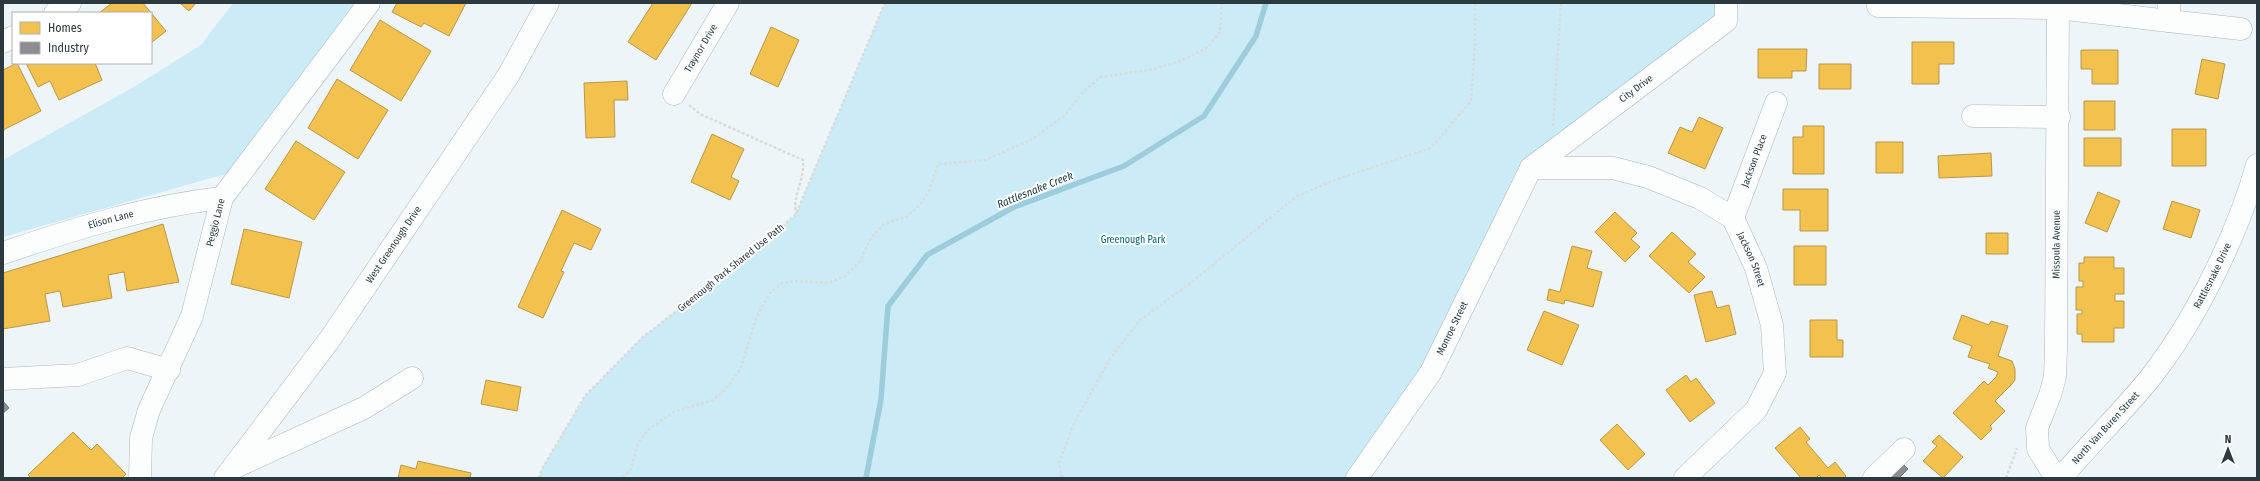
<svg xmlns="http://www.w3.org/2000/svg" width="2260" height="481" viewBox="0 0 2260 481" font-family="'Fira Sans Condensed',sans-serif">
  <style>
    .green { fill: #cbebf6 }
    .homes { fill: #f2c14e; stroke: #b79849 }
    .industry { fill: #8d8d92; stroke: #707479 }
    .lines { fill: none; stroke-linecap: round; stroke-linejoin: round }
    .stream { stroke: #9dccdd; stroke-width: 5.5 }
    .minor-casing { stroke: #adb6b9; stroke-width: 23 }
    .path { stroke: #d9dcdd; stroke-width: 2.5; stroke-dasharray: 3 2; stroke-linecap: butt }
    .minor { stroke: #fcfefe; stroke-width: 22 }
    .labels { text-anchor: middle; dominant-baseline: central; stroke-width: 4; stroke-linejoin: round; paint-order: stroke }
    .street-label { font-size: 10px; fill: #2c393e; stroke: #fff }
    .park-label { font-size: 10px; fill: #036078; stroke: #fff }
    .water-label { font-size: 11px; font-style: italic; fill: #173742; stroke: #fff }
  </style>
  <rect width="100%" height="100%" fill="#eef5f8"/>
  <path class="green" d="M 233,3 L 354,3 L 229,173 L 3,237 L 3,160 L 132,88 L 201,45 Z
    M 885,3 L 1726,3 L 1726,21 L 1531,168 L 1431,372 L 1357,478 L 539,478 L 542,469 L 585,396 L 643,337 L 762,245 L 796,214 Z"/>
  <path class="homes" d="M 112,3 L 143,3 L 166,31 L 151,43 L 151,13 L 99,13 Z
    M 180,3 L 196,3 L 189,11 Z
    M 397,3 L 466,3 L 449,36 L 424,23 L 421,27 L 392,12 Z
    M 653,3 L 692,3 L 656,60 L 628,42 Z
    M 380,20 L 431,51 L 401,101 L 350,70 Z
    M 771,27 L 799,40 L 778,87 L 750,74 Z
    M 1912,42 L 1954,42 L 1954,64 L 1939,64 L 1939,84 L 1912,84 Z
    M 1758,49 L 1807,49 L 1806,71 L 1792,71 L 1792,78 L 1758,78 Z
    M 2081,50 L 2118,50 L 2118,84 L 2092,84 L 2092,69 L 2081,69 Z
    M 2202,59 L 2225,64 L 2218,99 L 2195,94 Z
    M 17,63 L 41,111 L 3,130 L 3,70 Z
    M 26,63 L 95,63 L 102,80 L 59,100 L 50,81 L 38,87 Z
    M 1819,64 L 1851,64 L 1851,89 L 1819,89 Z
    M 337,79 L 388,110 L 358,159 L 308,128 Z
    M 627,81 L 628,100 L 614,100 L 615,137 L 586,138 L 584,83 Z
    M 2084,101 L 2115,101 L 2115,130 L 2084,130 Z
    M 1699,117 L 1723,128 L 1705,169 L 1668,153 L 1680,127 L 1692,132 Z
    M 1803,126 L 1824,126 L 1824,174 L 1793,174 L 1793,137 L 1803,137 Z
    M 2172,129 L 2206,129 L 2206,166 L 2172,166 Z
    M 712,134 L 744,149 L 731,177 L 739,181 L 730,200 L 691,182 Z
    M 2084,138 L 2121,138 L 2121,166 L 2084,166 Z
    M 296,141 L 345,172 L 314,220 L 265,189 Z
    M 1876,142 L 1903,142 L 1903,173 L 1876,173 Z
    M 1991,153 L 1992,176 L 1939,178 L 1938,156 Z
    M 1783,189 L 1828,189 L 1828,231 L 1800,231 L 1800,210 L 1783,210 Z
    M 2098,192 L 2120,201 L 2107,232 L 2085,223 Z
    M 2172,201 L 2200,210 L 2191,238 L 2163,229 Z
    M 562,210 L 601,229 L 591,250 L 574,243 L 561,271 L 564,272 L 543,318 L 518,307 Z
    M 1615,212 L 1637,233 L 1631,239 L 1640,247 L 1625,262 L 1595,232 Z
    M 163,224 L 179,282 L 127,291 L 124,272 L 108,275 L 112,298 L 63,307 L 60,291 L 45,294 L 50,321 L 3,329 L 3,273 Z
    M 244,229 L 302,242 L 289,298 L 231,284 Z
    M 1672,232 L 1696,254 L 1688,262 L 1705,277 L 1689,293 L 1649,256 Z
    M 1986,233 L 2008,233 L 2008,254 L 1986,254 Z
    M 1572,246 L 1592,251 L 1587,268 L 1602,272 L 1593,307 L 1565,300 L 1564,304 L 1547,300 L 1549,289 L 1560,292 Z
    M 1794,246 L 1826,246 L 1826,285 L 1794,285 Z
    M 2084,257 L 2114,257 L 2114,268 L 2124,268 L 2124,294 L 2115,294 L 2115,301 L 2124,301 L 2124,328 L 2114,328 L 2114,342 L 2082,342 L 2082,334 L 2077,334 L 2077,314 L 2082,314 L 2082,310 L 2076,310 L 2076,287 L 2083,287 L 2083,281 L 2079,281 L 2079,263 L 2084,263 Z
    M 1712,291 L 1717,308 L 1729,305 L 1736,334 L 1706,342 L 1694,295 Z
    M 1544,311 L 1579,325 L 1562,365 L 1527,350 Z
    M 1962,315 L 1989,325 L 1991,321 L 2008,326 L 1998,356 L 2012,361 L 2015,369 L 2015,380 L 2012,384 L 1995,401 L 2005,411 L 1990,426 L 1992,429 L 1981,440 L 1953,413 L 1984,381 L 1988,385 L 1996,377 L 1998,372 L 1988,368 L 1990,364 L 1968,357 L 1972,346 L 1953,339 Z
    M 1810,320 L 1837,320 L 1837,340 L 1843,340 L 1843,357 L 1810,357 Z
    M 1686,375 L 1691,382 L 1696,378 L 1715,403 L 1690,422 L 1666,390 Z
    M 486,380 L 521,387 L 517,411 L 481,404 Z
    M 1617,424 L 1645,454 L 1628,470 L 1600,440 Z
    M 1800,427 L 1810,439 L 1806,442 L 1828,468 L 1835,462 L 1846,476 L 1844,478 L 1822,478 L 1819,475 L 1816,478 L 1801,478 L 1775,448 Z
    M 73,432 L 91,450 L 97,444 L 126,474 L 122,478 L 31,478 L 28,475 Z
    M 1939,435 L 1963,457 L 1943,478 L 1923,461 L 1937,446 L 1932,442 Z
    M 418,461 L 471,473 L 470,478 L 398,478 L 401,465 L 416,469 Z"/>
  <path class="industry" d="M 3,401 L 9,408 L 3,413 Z
    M 1901,462 L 1908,469 L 1899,478 L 1885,478 Z"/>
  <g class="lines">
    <path class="stream" d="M 866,478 L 881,399 L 888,306 L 927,255 L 1014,207 L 1124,166 L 1204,116 L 1256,36 L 1266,3"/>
    <g class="minor-casing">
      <g id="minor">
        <path d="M 2169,3 L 2169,21 L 2241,29"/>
        <path d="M 1878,6 L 2058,8 L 2169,21"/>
        <path d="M 55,13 L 70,3"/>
        <path d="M 3,42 L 13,37"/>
        <path id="s1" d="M 674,94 L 728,3"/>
        <path d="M 1973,116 L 2059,117"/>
        <path id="s2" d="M 1531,168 L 1613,168 L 1648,177 L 1700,198 L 1733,218 L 1756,268 L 1772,325 L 1775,373 L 1756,410 L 1685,478"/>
        <path id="s3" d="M 1733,218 L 1776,103"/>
        <path id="s4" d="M 3,253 C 74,229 147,206 222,198"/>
        <path d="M 3,379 L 78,375 L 127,358 L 169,370"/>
        <path d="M 233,468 L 364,408 L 412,378"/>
        <path id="s5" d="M 140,478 L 141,438 L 149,410 L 192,316 L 222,198 L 369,3"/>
        <path id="s6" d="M 225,478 L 330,339 L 508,76 L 548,3"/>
        <path id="s7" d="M 1357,478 L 1431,372 L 1531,168 L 1726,21 L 1726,3"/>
        <path d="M 1874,478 L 1904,449"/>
        <path id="s8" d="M 2056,478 L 2038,449 L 2037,428 L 2050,395 L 2055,377 L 2056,349 L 2058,3"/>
        <path id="s9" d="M 2061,478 C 2089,444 2122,413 2150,378 C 2195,321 2237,236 2257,165"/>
      </g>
    </g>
    <path class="path" d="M 689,105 L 700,114 L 803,160 C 805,180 792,195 796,214
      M 1553,126 L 1561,3
      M 539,478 L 542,469 L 585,396 L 643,337 L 762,245 L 796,214 L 885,3
      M 623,478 L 631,469 L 638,444 L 648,430 L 674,412 L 713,400 L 725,390 L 741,368 L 756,318 L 770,293 L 782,283 L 796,281 L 828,283 L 845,276 L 860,261 L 871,238 L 885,223 L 906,217 L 921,204 L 929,191 L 938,164 L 985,160 L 1033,139 L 1065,115 L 1083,92 L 1101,77 L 1154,69 L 1181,61 L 1207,48 L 1220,32 L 1222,3
      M 1062,478 L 1059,462 L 1075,421 L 1110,359 L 1140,320 L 1192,282 L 1297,196 L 1340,178 L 1431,148 L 1471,101 L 1475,46 L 1475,3
      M 2006,478 L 2017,448"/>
    <use href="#minor" class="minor"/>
  </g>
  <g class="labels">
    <g class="street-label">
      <text stroke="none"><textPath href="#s1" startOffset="53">Traynor Drive</textPath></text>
      <text stroke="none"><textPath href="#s7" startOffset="488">City Drive</textPath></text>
      <text stroke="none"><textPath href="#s3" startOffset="61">Jackson Place</textPath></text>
      <text stroke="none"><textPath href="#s4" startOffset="113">Elison Lane</textPath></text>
      <text stroke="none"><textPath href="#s5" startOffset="269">Peggio Lane</textPath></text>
      <text stroke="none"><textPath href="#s6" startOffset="288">West Greenough Drive</textPath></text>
      <text stroke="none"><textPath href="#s8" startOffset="242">Missoula Avenue</textPath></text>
      <text stroke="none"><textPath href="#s2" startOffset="258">Jackson Street</textPath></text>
      <text transform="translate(731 268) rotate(-39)">Greenough Park Shared Use Path</text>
      <text stroke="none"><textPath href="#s9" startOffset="254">Rattlesnake Drive</textPath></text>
      <text stroke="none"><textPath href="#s7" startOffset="178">Monroe Street</textPath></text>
      <text stroke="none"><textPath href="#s9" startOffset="67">North Van Buren Street</textPath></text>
    </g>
    <g class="park-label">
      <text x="1133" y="240">Greenough Park</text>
    </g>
    <g class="water-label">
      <text transform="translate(1035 190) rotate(-22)">Rattlesnake Creek</text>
    </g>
  </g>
  <rect width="2260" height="481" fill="none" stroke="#2c393e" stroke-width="8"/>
  <rect x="12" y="12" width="140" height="52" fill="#ffffff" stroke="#abb0b2"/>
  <rect x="20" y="22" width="20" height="12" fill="#f2c14e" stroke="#abb0b2"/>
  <text x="48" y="32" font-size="12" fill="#2c393e">Homes</text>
  <rect x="20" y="42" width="20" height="12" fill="#8d8d92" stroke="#abb0b2"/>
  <text x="48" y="52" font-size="12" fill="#2c393e">Industry</text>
  <g transform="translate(2228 449)" stroke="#ffffff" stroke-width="3" paint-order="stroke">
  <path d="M0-3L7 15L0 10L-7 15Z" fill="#2c393e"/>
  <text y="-6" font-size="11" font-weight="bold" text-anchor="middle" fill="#2c393e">N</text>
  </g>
</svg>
